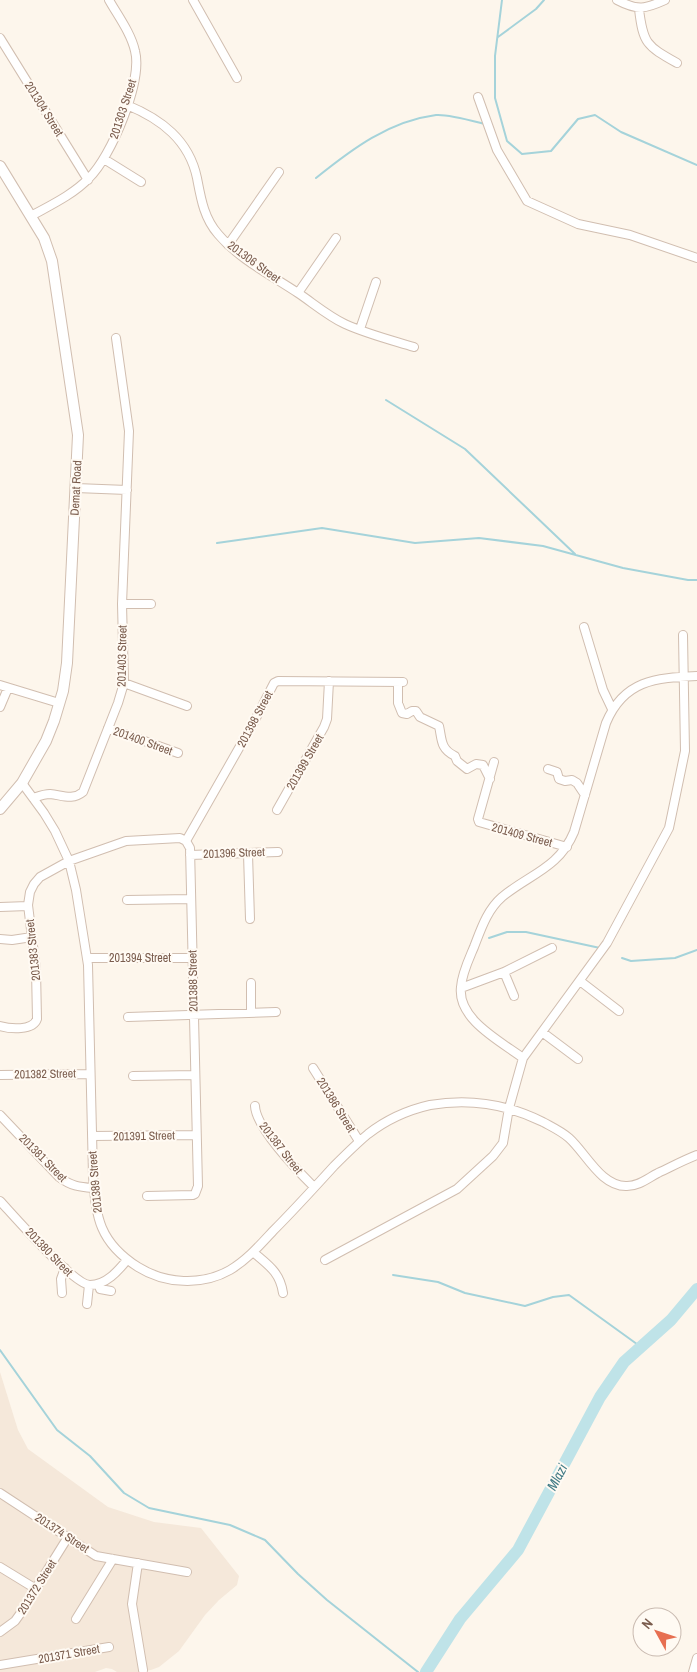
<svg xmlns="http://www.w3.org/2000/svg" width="697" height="1672" viewBox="0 0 697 1672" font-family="'Archivo Narrow',sans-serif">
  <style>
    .residential { fill: #f5e8da }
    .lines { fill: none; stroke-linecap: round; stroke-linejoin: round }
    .stream { stroke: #a5d3da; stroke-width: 2 }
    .river { stroke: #bfe3e8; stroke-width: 12 }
    .minor-casing { stroke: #d1beb0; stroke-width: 10 }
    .tertiary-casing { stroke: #d1beb0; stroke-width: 12 }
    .minor { stroke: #fff; stroke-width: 8 }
    .tertiary { stroke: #fff; stroke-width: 10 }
    .labels { text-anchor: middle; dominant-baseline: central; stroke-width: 4; stroke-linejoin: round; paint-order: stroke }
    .street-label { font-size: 12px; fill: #7a5c4d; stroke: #fffaf3 }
    .water-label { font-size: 14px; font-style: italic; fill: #437c86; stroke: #fffaf3 }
  </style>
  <rect width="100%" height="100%" fill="#fdf6ec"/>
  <path class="residential" d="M 0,1372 L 18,1430 L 28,1449 L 108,1507 L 154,1522 L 201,1528 L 239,1576 L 237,1585 L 219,1600 L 205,1615 L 179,1651 L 159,1667 L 151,1670 L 137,1672 L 117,1672 L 112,1669 L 106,1668 L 95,1672 L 0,1672 Z"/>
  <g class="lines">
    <path class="stream" d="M 502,0 L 495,56 L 495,98 L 507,141 L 522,154 L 551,151 L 578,119 L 595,115 L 621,132 L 697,165
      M 498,37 L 536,9 L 544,0
      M 316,178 C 352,149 389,121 436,115 C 448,114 473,121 485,124
      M 386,400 L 465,449 L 575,554
      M 217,543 L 322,528 L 415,543 L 479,538 L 543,546 L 623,568 L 688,580 L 697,580
      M 489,938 L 507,932 L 526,932 L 600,948
      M 622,958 L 631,961 L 675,958 L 697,950
      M 393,1275 L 438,1282 L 465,1293 L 525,1306 L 553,1297 L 569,1295 L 641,1347
      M 0,1350 L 57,1430 L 90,1456 L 124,1493 L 149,1508 L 230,1525 L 265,1540 L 298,1574 L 327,1600 L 418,1672"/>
    <path class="river" d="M 426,1672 L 460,1619 L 518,1550 L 600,1397 L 624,1362 L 671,1320 L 697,1289"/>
    <g class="minor-casing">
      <path id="minor" d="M 193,0 L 237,78
        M 617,0 C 638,11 645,9 665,0
        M 639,9 C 643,44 647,46 677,63
        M 0,38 L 88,180
        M 478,97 L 497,150 L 527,201 L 578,224 L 630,235 L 697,258
        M 127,105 C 161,119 189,140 197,178 C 201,199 204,218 218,234 C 239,259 271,275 298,293 C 313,303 328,316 345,324 C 367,334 391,340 414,347
        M 104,159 L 141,182
        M 31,216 C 51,205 74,194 89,178 C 111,157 143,81 135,51 C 131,33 118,16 109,0
        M 228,245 L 279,172
        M 298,293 L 336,238
        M 360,329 L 376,282
        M 76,488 L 127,490
        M 122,604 L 151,604
        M 584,627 L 603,690 L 612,709
        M 398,682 L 398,703 L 402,713 L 407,714 L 412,711 L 416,711 L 420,717 L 439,726 C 442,739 440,749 455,756 L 457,761 L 467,769 L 476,764 L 483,765 L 490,779
        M 124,683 L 187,706
        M 0,685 L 59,703
        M 0,707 L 8,688
        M 108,728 L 178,753
        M 494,762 L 478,819 L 479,822 L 567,847
        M 548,769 L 557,772 L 559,779 L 565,781 L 572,780 L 577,783 L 585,795
        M 22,783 L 44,813 L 55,831 L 69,861 L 76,890 L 88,965 L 93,1175 C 95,1217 100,1243 138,1267 C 165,1284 202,1286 230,1270 C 247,1260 260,1245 273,1231 C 294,1210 314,1188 334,1166 C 345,1155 356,1144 368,1134 C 386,1120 408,1110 430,1105 C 470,1098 507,1104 543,1122 C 552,1127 561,1131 569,1138 C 586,1153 601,1187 627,1186 C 639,1186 648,1178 658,1173 C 671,1167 684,1160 697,1155
        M 33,798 C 39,796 44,794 50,794 C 62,795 72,801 83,792 L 118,703 L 124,683 L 122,604 L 129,431 L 116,338
        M 277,810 L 324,727 L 327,719 L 329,681
        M 186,841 L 255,720 L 274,683 L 278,681 L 403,682
        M 248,854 L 250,919
        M 190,855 L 278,852
        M 127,900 L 191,899
        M 0,907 L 28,906
        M 0,939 L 12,940 L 32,937
        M 87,958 L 192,958
        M 504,972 L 514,996
        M 580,981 L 619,1011
        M 461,988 L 504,972 L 552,948
        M 251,1013 L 251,983
        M 128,1017 L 276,1012
        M 0,1026 C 10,1029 33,1031 37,1019 L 36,970 L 28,905 L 30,892 L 34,884 L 40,877 L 69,861 L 126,841 L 180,838 L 186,841 L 190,848 L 198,1186 L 195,1194 L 193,1195 L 147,1196
        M 542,1032 L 578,1059
        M 523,1058 C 500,1041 457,1019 461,987 C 462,973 469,959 474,947 C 481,929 487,910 502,897 C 530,874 559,868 574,832 L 606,723 C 624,680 655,678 697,676
        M 313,1068 L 359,1141
        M 0,1075 L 90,1074
        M 133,1076 L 195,1075
        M 255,1106 C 256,1128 298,1171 314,1187
        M 0,1115 L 59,1177 C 71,1186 79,1187 93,1188
        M 92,1136 L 196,1135
        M 0,1201 C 14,1216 74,1285 90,1285 C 106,1285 118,1271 127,1260
        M 253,1252 C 268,1265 280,1272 283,1293
        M 325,1260 L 457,1189 L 493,1156 L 503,1143 L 509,1108 L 523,1058 L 607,943 L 669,828 L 685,751 L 683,635
        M 99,1284 L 100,1289 L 111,1291
        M 62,1293 L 61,1279 L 65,1268
        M 87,1304 L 89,1285
        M 0,1493 L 96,1556 L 187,1572
        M 138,1563 L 132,1604 L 143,1670
        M 0,1567 L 36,1589
        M 76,1619 L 113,1559
        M 0,1632 L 15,1621 L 20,1614 L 68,1537
        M 0,1665 L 109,1647
        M 693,1672 L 697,1658"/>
    </g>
    <g class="tertiary-casing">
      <path id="tertiary" d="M 0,166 L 44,238 L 52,261 L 78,435 L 67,663 L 63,691 L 54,721 L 46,741 L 22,783 L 0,809"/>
    </g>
    <use href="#minor" class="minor"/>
    <use href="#tertiary" class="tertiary"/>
  </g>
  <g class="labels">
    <g class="street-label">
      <text transform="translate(44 109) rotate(58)">201304 Street</text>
      <text transform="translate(123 109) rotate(-72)">201303 Street</text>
      <text transform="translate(254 262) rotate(36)">201306 Street</text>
      <text transform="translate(76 488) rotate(-87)">Demat Road</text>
      <text transform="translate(122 656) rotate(-89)">201403 Street</text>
      <text transform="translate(255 719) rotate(-62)">201398 Street</text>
      <text transform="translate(143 741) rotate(20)">201400 Street</text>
      <text transform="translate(305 762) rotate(-60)">201399 Street</text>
      <text transform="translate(522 835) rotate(15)">201409 Street</text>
      <text transform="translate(234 853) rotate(-2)">201396 Street</text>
      <text transform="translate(33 950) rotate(-96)">201383 Street</text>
      <text x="140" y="958">201394 Street</text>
      <text transform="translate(193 981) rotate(-91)">201388 Street</text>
      <text transform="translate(45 1074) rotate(-1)">201382 Street</text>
      <text transform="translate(336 1105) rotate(58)">201386 Street</text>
      <text transform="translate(144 1136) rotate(-1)">201391 Street</text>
      <text transform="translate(281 1148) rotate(52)">201387 Street</text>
      <text transform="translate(43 1158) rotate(45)">201381 Street</text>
      <text transform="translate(95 1182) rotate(-95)">201389 Street</text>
      <text transform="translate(49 1252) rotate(46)">201380 Street</text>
      <text transform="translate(62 1533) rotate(33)">201374 Street</text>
      <text transform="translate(37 1587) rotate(-58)">201372 Street</text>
      <text transform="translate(69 1654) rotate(-10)">201371 Street</text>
    </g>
    <g class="water-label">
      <text transform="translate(557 1477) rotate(-62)">Mlazi</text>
    </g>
  </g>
  <g transform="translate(657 1632) rotate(310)"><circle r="24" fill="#fffaf3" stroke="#cabbb1"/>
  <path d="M0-4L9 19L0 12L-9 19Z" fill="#e76f51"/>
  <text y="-8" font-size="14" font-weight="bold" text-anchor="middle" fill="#7a5c4d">N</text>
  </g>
</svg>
